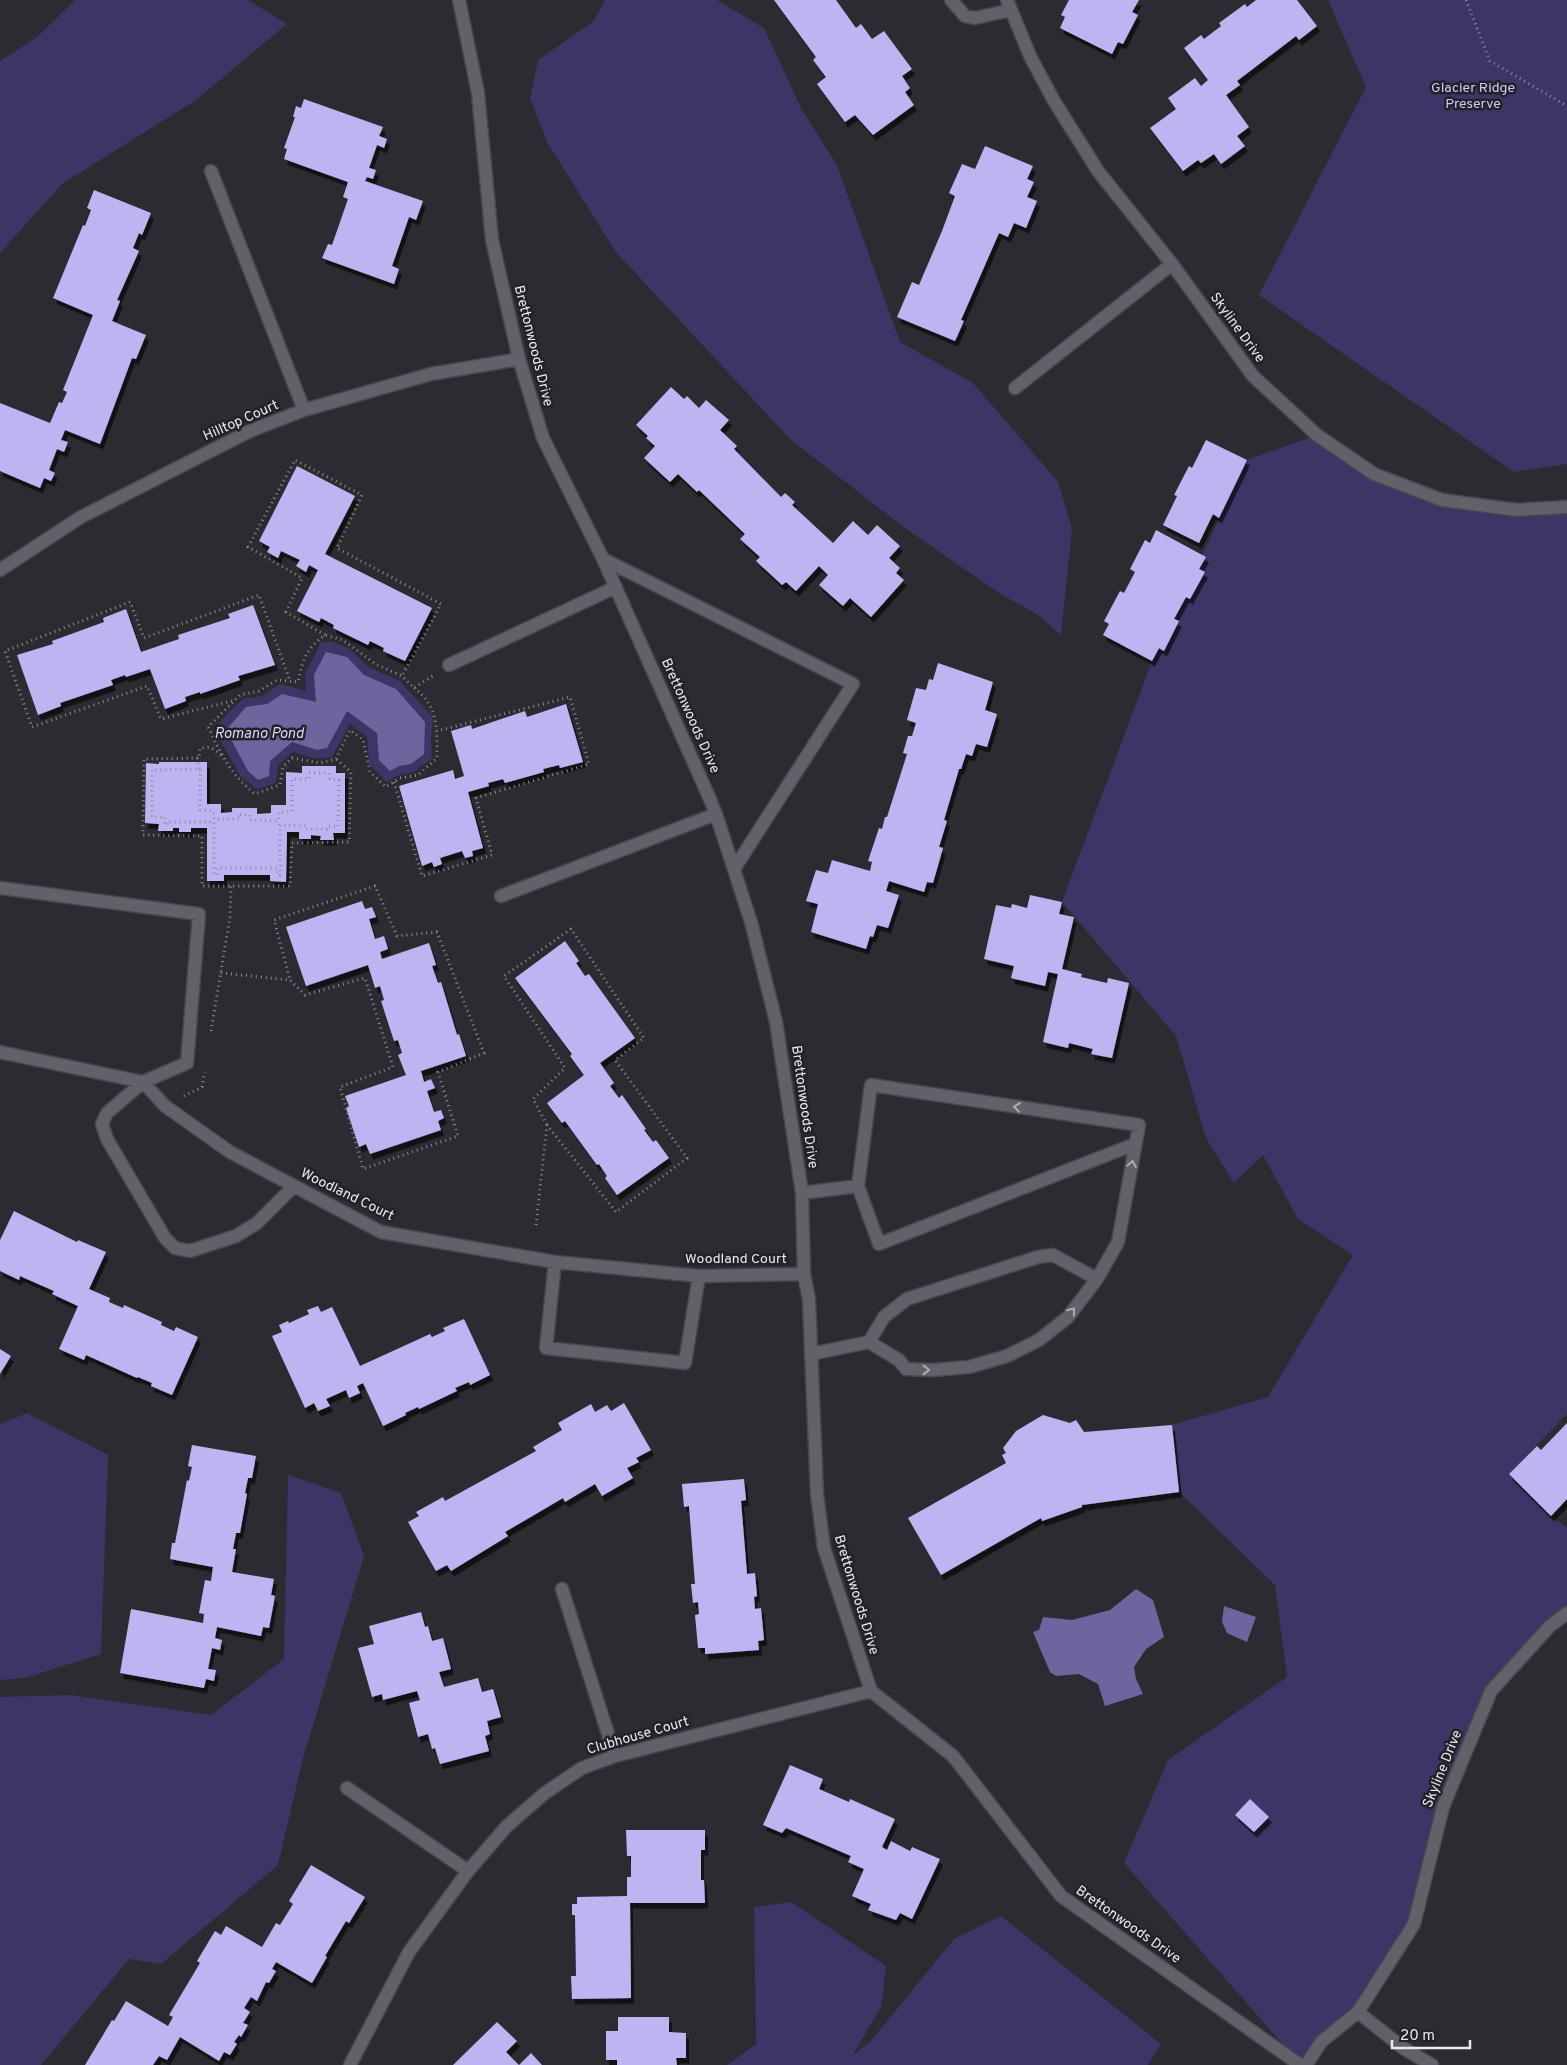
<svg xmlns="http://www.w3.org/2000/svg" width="1567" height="2065" viewBox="0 0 1567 2065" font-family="Overpass,sans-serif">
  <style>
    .green { fill: #3d3565 }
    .water { fill: #6d659d }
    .building { fill: #bcb5f2; filter: url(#shadow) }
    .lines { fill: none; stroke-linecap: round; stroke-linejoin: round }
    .minor-casing { stroke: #47474d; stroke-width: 15 }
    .path { stroke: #8e8d93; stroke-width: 3; stroke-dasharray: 1 4; stroke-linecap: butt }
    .minor { stroke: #626169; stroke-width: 12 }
    .oneway { stroke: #adacb2 }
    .labels { text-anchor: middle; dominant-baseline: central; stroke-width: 5; stroke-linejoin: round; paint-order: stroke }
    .park-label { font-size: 14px; fill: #d0cbfd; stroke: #222228 }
    .street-label { font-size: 14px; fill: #eae9ee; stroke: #222228 }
    .water-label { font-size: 15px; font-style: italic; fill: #d9d6f8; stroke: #222228 }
  </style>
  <defs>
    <filter id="shadow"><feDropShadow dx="3" dy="5.5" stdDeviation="0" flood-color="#0009"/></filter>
  </defs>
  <rect width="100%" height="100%" fill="#2c2b32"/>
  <path class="green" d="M 75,0 L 248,0 L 287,24 L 196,100 L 62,184 L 0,253 L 0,61 L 36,38 Z
    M 605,0 L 717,0 L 764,28 L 802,110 L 837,165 L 900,342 L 973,383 L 1058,482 L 1072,528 L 1061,635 L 1037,614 L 1002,595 L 905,528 L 791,440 L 615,251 L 547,142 L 530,98 L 538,60 L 594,21 Z
    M 1328,0 L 1567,0 L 1567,464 L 1514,472 L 1259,295 L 1366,87 Z
    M 1317,435 L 1374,474 L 1435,498 L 1567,507 L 1567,1414 L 1509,1474 L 1551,1516 L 1567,1528 L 1567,1613 L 1491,1691 L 1443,1807 L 1414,1924 L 1358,2012 L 1301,2065 L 1124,1863 L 1168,1760 L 1287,1677 L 1275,1585 L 1179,1492 L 1172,1425 L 1268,1397 L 1353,1255 L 1298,1219 L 1263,1155 L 1234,1183 L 1206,1138 L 1176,1036 L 1062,902 L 1152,661 L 1247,460 Z
    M 331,641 L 350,649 L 368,667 L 400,681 L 433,718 L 431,738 L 432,758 L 414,772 L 401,774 L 387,782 L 369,764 L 367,737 L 350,724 L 332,757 L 316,759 L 293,752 L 278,765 L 276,783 L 257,789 L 241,777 L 214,729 L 226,715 L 243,699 L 263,696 L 280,684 L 306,691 L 305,672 L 313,659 L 320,643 Z
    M 27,1413 L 108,1455 L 101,1654 L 25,1678 L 0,1680 L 0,1424 Z
    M 288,1475 L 341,1493 L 364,1556 L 302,1762 L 278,1865 L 161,1964 L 129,1959 L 41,2065 L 0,2065 L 0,1697 L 69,1695 L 211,1715 L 284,1659 Z
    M 791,1902 L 886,1966 L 881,2007 L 852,2056 L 871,2041 L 954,1939 L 1001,1916 L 1161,2044 L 1148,2065 L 727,2065 L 756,2044 L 754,1907 Z"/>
  <path class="water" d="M 326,652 L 347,657 L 364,675 L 396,689 L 425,722 L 424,754 L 411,764 L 399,766 L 390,771 L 379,760 L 377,733 L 347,711 L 327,748 L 317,750 L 292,742 L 270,761 L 269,776 L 258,780 L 248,771 L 226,730 L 246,707 L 267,704 L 282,694 L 316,702 L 314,675 Z
    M 1136,1589 L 1153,1600 L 1164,1637 L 1146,1649 L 1134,1667 L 1136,1679 L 1143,1694 L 1105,1706 L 1098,1684 L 1079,1674 L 1056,1676 L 1050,1672 L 1033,1632 L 1039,1630 L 1043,1617 L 1072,1620 L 1110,1610 Z
    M 1224,1606 L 1256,1617 L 1247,1642 L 1227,1633 L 1222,1622 Z"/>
  <path class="building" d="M 774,0 L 836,0 L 856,28 L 861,24 L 872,39 L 884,31 L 912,69 L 902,76 L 910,88 L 905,92 L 914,105 L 873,135 L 855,115 L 845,122 L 817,84 L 826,77 L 813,60 L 816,57 Z
    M 1069,0 L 1139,0 L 1132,12 L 1138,15 L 1123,44 L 1118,42 L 1112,54 L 1060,28 L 1065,17 L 1061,15 Z
    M 1256,0 L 1297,0 L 1317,26 L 1299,40 L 1296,36 L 1237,81 L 1240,85 L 1226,95 L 1249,127 L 1237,136 L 1245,146 L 1221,164 L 1214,154 L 1201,163 L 1198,160 L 1183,171 L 1150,128 L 1176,109 L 1168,98 L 1195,78 L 1201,86 L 1208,80 L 1184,48 L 1201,35 L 1204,39 L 1221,26 L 1219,23 L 1245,4 L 1247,7 Z
    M 304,99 L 383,127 L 379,136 L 387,139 L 384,148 L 377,145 L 369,168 L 376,170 L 373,179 L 367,177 L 365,181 L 423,201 L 416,220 L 409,217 L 392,266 L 399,269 L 394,284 L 322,258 L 328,244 L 332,245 L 348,199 L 343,197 L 348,182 L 284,159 L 287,149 L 284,148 L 295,117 L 293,117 L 296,106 L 301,108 Z
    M 985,146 L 1033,166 L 1027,179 L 1034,182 L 1027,197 L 1037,201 L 1026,228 L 1014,223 L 1008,237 L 999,233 L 961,320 L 964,321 L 955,341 L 897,317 L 912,282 L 919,285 L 942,231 L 955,196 L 949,193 L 962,164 L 975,169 Z
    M 94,190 L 151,213 L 142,235 L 139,233 L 133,248 L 139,251 L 117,300 L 120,301 L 112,321 L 146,335 L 136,359 L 132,358 L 100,444 L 65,430 L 61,440 L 68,442 L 64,452 L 57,449 L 49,470 L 55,473 L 51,481 L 44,478 L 40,488 L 0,471 L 0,403 L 50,423 L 59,402 L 62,403 L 67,392 L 63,390 L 93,315 L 53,298 L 83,225 L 85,226 L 91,210 L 87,208 Z
    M 671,387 L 684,399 L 687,396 L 699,408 L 706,400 L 729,420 L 720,430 L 737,446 L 734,449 L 781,497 L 785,493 L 795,502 L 792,505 L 833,543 L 853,521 L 868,535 L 877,525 L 900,546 L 889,558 L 900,568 L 896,573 L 904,580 L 871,617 L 850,598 L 843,606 L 819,585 L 828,575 L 819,566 L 796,591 L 786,582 L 782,585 L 756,561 L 760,557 L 740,539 L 745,534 L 699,490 L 697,492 L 678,474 L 670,482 L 644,458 L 655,446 L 646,438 L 648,436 L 636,425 Z
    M 1206,440 L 1247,460 L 1219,518 L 1213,514 L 1199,543 L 1163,525 L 1177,496 L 1174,495 L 1189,466 L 1192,468 Z
    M 297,466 L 355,496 L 325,554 L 432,608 L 405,661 L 383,651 L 384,648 L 370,641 L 368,645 L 333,628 L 334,625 L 321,618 L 319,622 L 297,611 L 318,570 L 309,565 L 306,572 L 296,566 L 300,560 L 281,551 L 278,558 L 267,552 L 270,547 L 259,541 Z
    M 1156,530 L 1206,557 L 1199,569 L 1205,572 L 1190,599 L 1186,597 L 1174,619 L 1179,621 L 1164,651 L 1159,648 L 1152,661 L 1103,635 L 1109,624 L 1104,621 L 1120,591 L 1124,593 L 1135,572 L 1130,569 L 1145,540 L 1150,543 Z
    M 253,605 L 275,665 L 238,676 L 240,680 L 200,694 L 200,692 L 185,697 L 186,701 L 165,709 L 150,669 L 126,677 L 125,675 L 111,680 L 113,685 L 60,703 L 61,706 L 38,715 L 17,655 L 53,644 L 52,641 L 104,622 L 103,618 L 126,609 L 141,652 L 179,639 L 178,635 L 230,618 L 228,614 Z
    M 938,663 L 993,682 L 985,710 L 997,714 L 987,747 L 976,744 L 972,756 L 966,754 L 961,769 L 959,769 L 944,820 L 947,821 L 939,847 L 943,848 L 933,883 L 927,882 L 924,892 L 889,881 L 886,891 L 899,895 L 888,928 L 877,925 L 873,937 L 870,936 L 866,949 L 811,932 L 818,904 L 806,901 L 816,870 L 828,873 L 832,860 L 870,871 L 872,862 L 868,861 L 879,828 L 882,829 L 885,817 L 887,817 L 907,754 L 903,753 L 908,736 L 912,736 L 916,723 L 907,720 L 916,688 L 926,690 L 929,679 L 933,680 Z
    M 566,704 L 583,762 L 560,768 L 559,765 L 543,769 L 544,772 L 505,783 L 503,779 L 488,783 L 489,786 L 468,792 L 483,848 L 472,851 L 473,856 L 465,858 L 462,851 L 440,858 L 442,864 L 434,867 L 432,862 L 422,866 L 399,786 L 453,770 L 455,779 L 464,776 L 451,731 L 471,725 L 472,729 L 525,711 L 527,717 Z
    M 159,762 L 207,762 L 207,804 L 221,804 L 221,813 L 232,812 L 232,808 L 257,808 L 257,814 L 271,813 L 271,805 L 286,805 L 286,772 L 302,773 L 302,766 L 336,766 L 336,773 L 345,773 L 345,833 L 333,833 L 334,840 L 320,840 L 321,836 L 311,835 L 311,839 L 299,839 L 299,832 L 287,832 L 286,882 L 270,881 L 270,875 L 224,875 L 224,881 L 207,881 L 207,828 L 191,828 L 191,832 L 179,832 L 179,828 L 173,828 L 173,831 L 158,831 L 159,824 L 145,823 L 146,763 L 159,764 Z
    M 1030,895 L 1062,902 L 1059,914 L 1074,917 L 1062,969 L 1082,974 L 1081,977 L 1107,983 L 1108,978 L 1129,983 L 1112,1058 L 1091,1054 L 1093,1049 L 1069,1043 L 1068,1048 L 1043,1042 L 1058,974 L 1048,972 L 1045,986 L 1011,978 L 1014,966 L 984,959 L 996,905 L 1011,908 L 1012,904 L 1027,908 Z
    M 362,901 L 365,909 L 372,907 L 376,917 L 369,919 L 375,939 L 384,936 L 388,949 L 380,952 L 382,959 L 429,943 L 436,965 L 432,966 L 438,983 L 441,982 L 457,1035 L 459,1034 L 466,1056 L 421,1071 L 424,1082 L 431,1079 L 435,1088 L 427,1091 L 434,1112 L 441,1110 L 444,1118 L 438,1121 L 441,1130 L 370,1154 L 366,1144 L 359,1147 L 346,1108 L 349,1106 L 345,1096 L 406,1075 L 398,1055 L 402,1053 L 398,1040 L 394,1041 L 381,1001 L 384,1000 L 380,986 L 375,988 L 368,965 L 306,986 L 286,927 Z
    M 565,941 L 579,961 L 576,963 L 585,976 L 589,974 L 635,1038 L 600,1063 L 614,1083 L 610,1086 L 619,1098 L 622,1095 L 646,1129 L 644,1130 L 653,1142 L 656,1140 L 669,1158 L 617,1195 L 605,1178 L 607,1176 L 599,1164 L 597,1165 L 565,1121 L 562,1123 L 547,1103 L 584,1075 L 570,1056 L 572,1054 L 515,978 Z
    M 14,1211 L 77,1242 L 78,1240 L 106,1252 L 89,1289 L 110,1298 L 109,1302 L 123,1308 L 124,1305 L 162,1322 L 161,1325 L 174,1331 L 176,1327 L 198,1337 L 172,1395 L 151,1386 L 152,1383 L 138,1377 L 137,1378 L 86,1355 L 84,1360 L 59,1349 L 78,1306 L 52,1294 L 54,1291 L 20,1276 L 19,1280 L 0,1271 L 0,1240 Z
    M 318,1306 L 321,1312 L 332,1307 L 360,1366 L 430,1334 L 432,1337 L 445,1331 L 443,1328 L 464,1319 L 490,1375 L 470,1385 L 469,1382 L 455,1388 L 457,1391 L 419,1409 L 418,1407 L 405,1413 L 406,1415 L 383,1426 L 363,1383 L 357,1386 L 360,1393 L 349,1398 L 346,1390 L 326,1399 L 330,1406 L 318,1411 L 314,1403 L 305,1408 L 272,1336 L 282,1332 L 279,1325 L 288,1321 L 289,1323 L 309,1314 L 307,1310 Z
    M 0,1349 L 11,1356 L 0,1374 Z
    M 624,1403 L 651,1450 L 636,1458 L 639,1462 L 627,1468 L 633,1478 L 602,1496 L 595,1484 L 565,1502 L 563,1498 L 505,1532 L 508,1536 L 451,1571 L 447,1565 L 436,1571 L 408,1522 L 419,1516 L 416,1512 L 443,1497 L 445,1501 L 536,1451 L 533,1447 L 562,1430 L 558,1423 L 591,1404 L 595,1412 L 607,1405 L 611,1411 Z
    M 1043,1415 L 1070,1423 L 1076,1420 L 1084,1432 L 1172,1425 L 1179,1492 L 1082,1505 L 1082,1507 L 1042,1521 L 1041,1518 L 941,1575 L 908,1518 L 1006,1463 L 1002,1455 L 1006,1453 L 1003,1448 L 1016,1431 Z
    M 1567,1423 L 1567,1499 L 1551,1516 L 1509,1474 L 1537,1446 L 1541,1450 Z
    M 192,1445 L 256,1456 L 252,1478 L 248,1478 L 245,1493 L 247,1494 L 240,1533 L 236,1533 L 233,1549 L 236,1549 L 232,1572 L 274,1579 L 271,1595 L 275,1596 L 269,1628 L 263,1627 L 261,1636 L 217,1627 L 215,1638 L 222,1640 L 220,1650 L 212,1648 L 208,1669 L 216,1670 L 214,1681 L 206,1679 L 204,1688 L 120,1673 L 131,1609 L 203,1623 L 204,1614 L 199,1613 L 205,1580 L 211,1581 L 213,1567 L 170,1559 L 172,1543 L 175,1543 L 187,1480 L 189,1481 L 192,1467 L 188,1466 Z
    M 744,1479 L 746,1500 L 741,1501 L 747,1574 L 755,1573 L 757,1596 L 754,1597 L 755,1609 L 761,1608 L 764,1640 L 758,1641 L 759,1650 L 705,1654 L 705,1648 L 698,1648 L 695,1615 L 699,1614 L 698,1602 L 693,1603 L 691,1584 L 695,1584 L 689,1506 L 684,1507 L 682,1484 Z
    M 421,1612 L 425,1627 L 428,1626 L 432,1641 L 443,1638 L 451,1669 L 439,1672 L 444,1687 L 478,1678 L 482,1692 L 493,1689 L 501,1717 L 487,1721 L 490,1734 L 485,1736 L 489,1751 L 440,1764 L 435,1748 L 432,1749 L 428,1734 L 418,1737 L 409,1703 L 420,1700 L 417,1691 L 383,1700 L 382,1694 L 372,1697 L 358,1648 L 374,1644 L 369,1626 Z
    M 790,1765 L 823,1779 L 819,1789 L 849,1802 L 850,1799 L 895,1819 L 882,1847 L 887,1850 L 891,1841 L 910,1851 L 912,1847 L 940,1859 L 912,1919 L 900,1913 L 896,1920 L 868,1910 L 871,1904 L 852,1896 L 864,1869 L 848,1862 L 851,1856 L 786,1828 L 782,1833 L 763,1825 Z
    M 1250,1799 L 1269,1817 L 1254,1832 L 1235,1815 Z
    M 626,1830 L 705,1830 L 705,1850 L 701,1850 L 701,1880 L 704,1880 L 705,1903 L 630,1903 L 631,1998 L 572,1999 L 571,1976 L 576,1976 L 575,1915 L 572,1915 L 572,1904 L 577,1904 L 577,1897 L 627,1896 L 627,1877 L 631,1877 L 631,1856 L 627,1856 Z
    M 311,1865 L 365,1897 L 349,1923 L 346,1921 L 325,1956 L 327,1957 L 312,1983 L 276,1962 L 272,1969 L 276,1971 L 269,1983 L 266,1982 L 257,2001 L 251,1997 L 244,2008 L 250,2012 L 243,2023 L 248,2025 L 241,2037 L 239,2035 L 234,2042 L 237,2044 L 230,2055 L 224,2052 L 219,2061 L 180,2037 L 167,2060 L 159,2056 L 153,2065 L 85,2065 L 112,2020 L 114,2021 L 126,2001 L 168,2026 L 173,2017 L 169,2015 L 200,1963 L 197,1961 L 215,1931 L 221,1935 L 226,1926 L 262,1947 L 276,1923 L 280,1925 L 293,1904 L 289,1901 Z
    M 618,2017 L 669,2017 L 669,2032 L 686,2033 L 686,2058 L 676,2058 L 677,2065 L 617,2065 L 617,2060 L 606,2060 L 606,2031 L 618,2031 Z
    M 497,2022 L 517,2041 L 506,2052 L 519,2065 L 531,2053 L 542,2065 L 453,2065 Z"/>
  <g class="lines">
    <g class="minor-casing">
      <path id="minor" d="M 459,0 L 478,93 L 492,240 L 519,359 L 543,438 L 603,559 L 709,797 L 716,814 L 751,922 L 776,1022 L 802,1193 L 804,1274 L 809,1300 L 817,1494 L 824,1548 L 871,1691 L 953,1756 L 1061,1896 L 1300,2065
        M 951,0 L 965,16 L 975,18 L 1011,10
        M 1007,0 L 1030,56 L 1054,101 L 1098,171 L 1172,264 L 1253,376 L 1317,435 L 1374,474 L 1442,500 L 1517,510 L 1567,507
        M 211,171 L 304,410
        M 1015,388 L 1172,264
        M 603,559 L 853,684 L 734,869
        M 0,570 L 81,517 L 250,431 L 304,410 L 431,374 L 519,359
        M 449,665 L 616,587
        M 0,888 L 199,914 L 187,1063 L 143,1082 L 107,1113 L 102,1124 L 107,1139 L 165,1238 L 175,1248 L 190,1251 L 236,1236 L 257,1223 L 294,1186
        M 501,896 L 716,814
        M 0,1052 L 143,1082 L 165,1106 L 230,1152 L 381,1232 L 555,1262 L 699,1276 L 804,1274
        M 802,1193 L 858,1186
        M 555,1262 L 546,1348 L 685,1363 L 699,1276
        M 869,1342 L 899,1360 L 906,1369 L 932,1370 L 969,1367 L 1007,1356 L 1039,1340 L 1068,1317 L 1097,1279 L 1118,1242 L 1139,1125 L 871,1085 L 858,1186 L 879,1244 L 1135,1144
        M 811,1354 L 869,1342 L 884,1317 L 907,1299 L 1038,1257 L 1053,1255 L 1097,1279
        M 562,1589 L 615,1756
        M 347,1788 L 468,1871
        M 1358,2012 L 1403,2048 L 1432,2065
        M 350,2065 L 409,1952 L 468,1871 L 507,1826 L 545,1793 L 582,1768 L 615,1756 L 871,1691
        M 1306,2065 L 1321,2042 L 1358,2012 L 1414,1924 L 1443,1807 L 1491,1691 L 1550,1626 L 1567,1613"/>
    </g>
    <path class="path" d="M 1466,0 L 1490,61 L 1567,106
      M 325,635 L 286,612 L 302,578 L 248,547 L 295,460 L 362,495 L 337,548 L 441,604 L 402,676
      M 414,688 C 439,705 437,732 437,758 L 418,775 L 400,778 L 386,787 L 370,772 L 363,740 L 350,730 L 336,759 L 320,763 L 292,758 L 283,767 L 280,785 L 255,794 C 230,774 222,755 208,727 L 240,695 L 259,691 L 277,680 L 298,682 C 303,659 306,649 325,635 L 343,640 L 377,665 L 402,676 L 414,688 L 434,675
      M 232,701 L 161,719 L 147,686 L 32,727 L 5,651 L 130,602 L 144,638 L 259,595 L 290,681
      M 221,755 L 210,747 L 200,748 L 199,758 L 144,759 L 143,835 L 202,836 L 202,886 L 290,886 L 292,843 L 349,842 L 351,772 L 336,759
      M 197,758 L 200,769 L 152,770 L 152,817 L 165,817 L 165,825 L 167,825 L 167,822 L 214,822 L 214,874 L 217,875 L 217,868 L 277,868 L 277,874 L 280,875 L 280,825 L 306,826 L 306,829 L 327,829 L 328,826 L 338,827 L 339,780 L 330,779 L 329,773 L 309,773 L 309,779 L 292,779 L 292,811 L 279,812 L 278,821 L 250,820 L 250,815 L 238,814 L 240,819 L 214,819 L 213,811 L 200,810 L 200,769
      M 394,782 L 422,876 L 492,855 L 476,798 L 589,764 L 570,697 L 437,731
      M 221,973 L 290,980 L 305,995 L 365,978 L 393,1067 L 340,1087 L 363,1169 L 458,1136 L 438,1072 L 484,1053 L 437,932 L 397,936 L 375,886 L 274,920 L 290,980
      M 211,1031 L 230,917 L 231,886
      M 184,1096 L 202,1087 L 205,1072
      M 536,1225 L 547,1125 L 616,1212 L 687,1158 L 615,1060 L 644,1038 L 571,929 L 504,976 L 565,1068 L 533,1099 L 547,1125"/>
    <use href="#minor" class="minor"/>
  </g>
  <defs><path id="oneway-chevron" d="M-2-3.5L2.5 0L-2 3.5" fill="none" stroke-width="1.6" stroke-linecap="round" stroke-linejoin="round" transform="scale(1.25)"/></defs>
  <g class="oneway">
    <use href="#oneway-chevron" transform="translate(1017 1107) rotate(-172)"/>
    <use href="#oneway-chevron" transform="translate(1132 1164) rotate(-80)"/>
    <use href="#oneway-chevron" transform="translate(1072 1311) rotate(-52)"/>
    <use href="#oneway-chevron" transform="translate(926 1370) rotate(1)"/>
  </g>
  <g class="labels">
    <g class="park-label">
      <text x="1473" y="88">Glacier Ridge<tspan x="1473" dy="16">Preserve</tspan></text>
    </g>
    <g class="street-label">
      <text transform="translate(1237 328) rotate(54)">Skyline Drive</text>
      <text transform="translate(533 346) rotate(76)">Brettonwoods Drive</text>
      <text transform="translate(241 421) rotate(-24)">Hilltop Court</text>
      <text transform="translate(690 716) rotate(66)">Brettonwoods Drive</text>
      <text transform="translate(804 1107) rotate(82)">Brettonwoods Drive</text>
      <text transform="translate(347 1195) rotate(26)">Woodland Court</text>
      <text x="736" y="1259">Woodland Court</text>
      <text transform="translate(856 1595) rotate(73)">Brettonwoods Drive</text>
      <text transform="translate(638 1736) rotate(-16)">Clubhouse Court</text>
      <text transform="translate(1443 1769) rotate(-68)">Skyline Drive</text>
      <text transform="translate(1128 1925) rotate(35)">Brettonwoods Drive</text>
    </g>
    <g class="water-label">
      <text x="259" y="734">Romano Pond</text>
    </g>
  </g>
  <path d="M1392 2040v8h78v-8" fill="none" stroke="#eae9ee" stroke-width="2.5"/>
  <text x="1400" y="2040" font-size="15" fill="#eae9ee" stroke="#222228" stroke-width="4" paint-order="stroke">20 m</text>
</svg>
